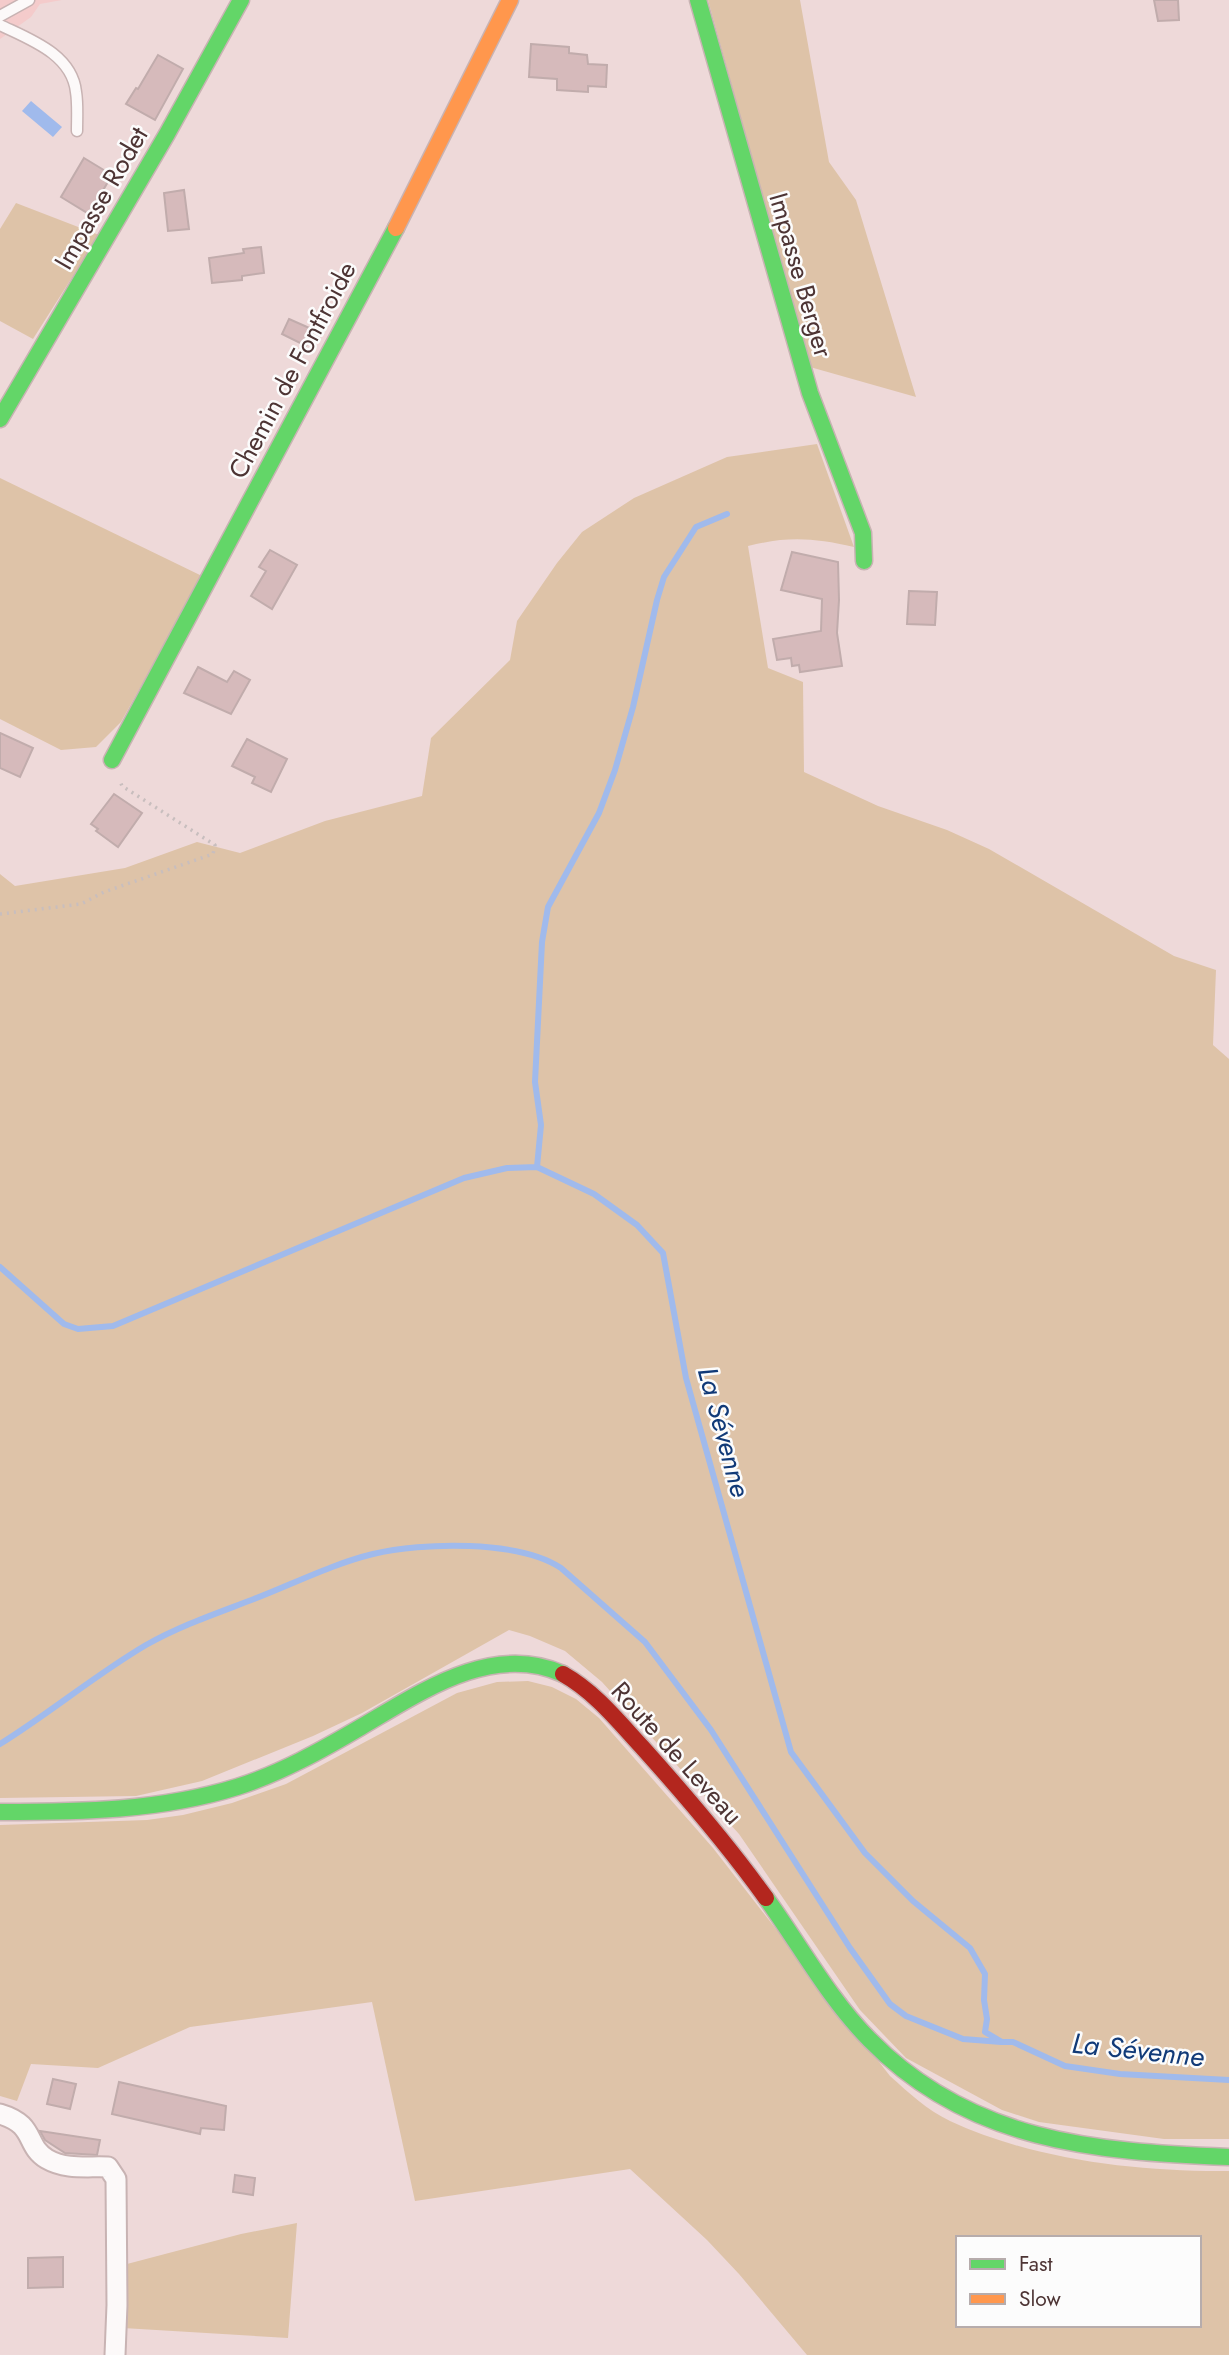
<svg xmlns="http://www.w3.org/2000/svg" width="1229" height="2355" viewBox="0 0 1229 2355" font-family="Jost,sans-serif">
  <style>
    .built { fill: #f4cbcb }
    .green { fill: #dec3a8; fill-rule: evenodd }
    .water { fill: #a0baec }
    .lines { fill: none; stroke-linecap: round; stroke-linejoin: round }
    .stream { stroke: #a0baec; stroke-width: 6 }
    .building { fill: #d6babb; stroke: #c1acac; stroke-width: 2 }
    .lane-casing { stroke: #c8b3b3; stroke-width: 13 }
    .street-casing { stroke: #c8b3b3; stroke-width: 23 }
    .fast-casing { stroke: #c8b3b3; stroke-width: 19 }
    .slow-casing { stroke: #c8b3b3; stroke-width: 19 }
    .jam-casing { stroke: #c8b3b3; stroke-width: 19 }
    .path { stroke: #c8bebe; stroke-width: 3.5; stroke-dasharray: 2 5; stroke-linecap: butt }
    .lane { stroke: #fcf9f9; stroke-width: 10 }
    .street { stroke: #fcf9f9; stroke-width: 19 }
    .fast { stroke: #63d668; stroke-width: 16 }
    .slow { stroke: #ff974d; stroke-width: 16 }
    .jam { stroke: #b3261e; stroke-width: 16 }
    .labels { text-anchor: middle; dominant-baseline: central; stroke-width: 5; stroke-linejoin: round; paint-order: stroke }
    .street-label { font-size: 26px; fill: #4d3434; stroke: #fcfcfc }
    .water-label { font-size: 28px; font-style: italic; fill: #113a78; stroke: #fcfcfc }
  </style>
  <rect width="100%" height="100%" fill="#eed9d9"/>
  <path class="built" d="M 0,0 L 62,0 L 40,4 L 31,17 L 0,39 Z"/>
  <path class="green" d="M 708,0 L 800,0 L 829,162 L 856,200 L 916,397 L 810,367 Z
    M 16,203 L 99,235 L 33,339 L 0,321 L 0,229 Z
    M 817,444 L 854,547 C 814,538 788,536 748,546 L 768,668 L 803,682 L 804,772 L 878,806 L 947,830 L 989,849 L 1174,956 L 1216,970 L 1213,1045 L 1229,1059 L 1229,2139 L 1164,2139 L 1039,2122 L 1002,2110 L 906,2058 L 860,2010 L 739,1834 L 602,1682 L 565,1651 L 530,1636 L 509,1630 L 362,1713 L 313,1736 L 202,1781 L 136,1796 L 0,1798 L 0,874 L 15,886 L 125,868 L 197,842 L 240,853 L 325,821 L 422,796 L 431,738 L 510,660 L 517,621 L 557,563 L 582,532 L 634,498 L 727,457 Z
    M 0,478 L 202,576 L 121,722 L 96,747 L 61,750 L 0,719 Z
    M 528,1681 L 552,1687 L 576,1699 L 599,1718 L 713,1848 L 890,2076 C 909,2093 927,2110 950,2121 C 1034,2160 1138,2172 1229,2171 L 1229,2355 L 807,2355 L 739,2274 L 707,2240 L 630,2169 L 415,2201 L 372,2002 L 190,2027 L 98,2068 L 31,2064 L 17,2101 L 0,2096 L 0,1825 L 147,1820 L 183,1815 L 232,1803 L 286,1784 L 457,1693 L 497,1682 ZM 958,2238 L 1199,2238 L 1199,2325 L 958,2325 Z
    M 297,2223 L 288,2338 L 123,2328 L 127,2264 L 241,2234 Z"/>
  <path class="water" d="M 31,101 L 62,127 L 53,137 L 22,111 Z"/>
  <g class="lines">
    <path class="stream" d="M 537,1167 L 541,1125 L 535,1082 L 542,942 L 548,907 L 599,813 L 615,770 L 633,707 L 657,600 L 664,577 L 696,527 L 727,514
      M 0,1267 L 64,1324 L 78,1329 L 113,1326 L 464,1178 L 507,1168 L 537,1167 L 594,1194 L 637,1225 L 663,1253 L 686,1378 L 791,1752 L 865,1853 L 913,1901 L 970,1948 L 985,1974 L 984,2000 L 987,2019 L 985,2032 L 1002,2042 L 1013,2042 L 1065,2066 L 1120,2074 L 1229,2080
      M 0,1744 C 50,1713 95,1675 146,1645 C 182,1625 215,1614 254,1599 C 293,1584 332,1564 373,1554 C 422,1542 519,1540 561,1568 L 645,1642 L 711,1730 L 850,1948 L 890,2004 L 906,2016 L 963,2039 L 1001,2042"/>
  </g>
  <path class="building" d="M 1154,0 L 1178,0 L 1179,20 L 1158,21 Z
    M 531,44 L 569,47 L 569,53 L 587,55 L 588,64 L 607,65 L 606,87 L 588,86 L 588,92 L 557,90 L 557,79 L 529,77 Z
    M 158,55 L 183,69 L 155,120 L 126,104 L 136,88 L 138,89 Z
    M 84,158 L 112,175 L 89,214 L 61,197 Z
    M 184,190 L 189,229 L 168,231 L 164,193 Z
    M 261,247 L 264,273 L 242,276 L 242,280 L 212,283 L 209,258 L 244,253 L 243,249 Z
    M 289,319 L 314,330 L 306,346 L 282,334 Z
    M 270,550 L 297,565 L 272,609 L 251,596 L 266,571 L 259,567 Z
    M 792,552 L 838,562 L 839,600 L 837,633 L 842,666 L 800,672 L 799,665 L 792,666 L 791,658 L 777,660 L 773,639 L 821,631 L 822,599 L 781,590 Z
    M 909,591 L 937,592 L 935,625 L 907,624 Z
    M 198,667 L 227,682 L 234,671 L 250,680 L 231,714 L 184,693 Z
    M 0,733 L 33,748 L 20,777 L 0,768 Z
    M 247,739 L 287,759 L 271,792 L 252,783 L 255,777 L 232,766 Z
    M 114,794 L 142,813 L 118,847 L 96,831 L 98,829 L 91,824 Z
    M 53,2079 L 76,2084 L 70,2109 L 47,2104 Z
    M 119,2082 L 226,2106 L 224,2130 L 201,2128 L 200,2134 L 112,2114 Z
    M 40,2131 L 100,2140 L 97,2155 L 65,2153 L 45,2140 Z
    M 235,2175 L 255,2178 L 253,2195 L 233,2192 Z
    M 63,2257 L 63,2287 L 28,2288 L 28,2258 Z"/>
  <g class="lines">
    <g class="lane-casing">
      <path id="lane" d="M 0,16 L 29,0
        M 0,25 C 29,39 72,54 76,92 C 78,104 77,118 77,131"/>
    </g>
    <g class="street-casing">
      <path id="street" d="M 0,2114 C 37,2125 24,2145 47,2159 C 66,2170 88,2166 108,2167 L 116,2179 L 117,2305 L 115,2355"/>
    </g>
    <g class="fast-casing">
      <path id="fast" d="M 698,0 L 810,393 L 863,533 L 864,561
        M 0,419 L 167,134 L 241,0
        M 112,760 L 396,228
        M 0,1812 C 80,1812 160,1811 237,1787 C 281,1773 322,1750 361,1727 C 421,1692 492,1642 563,1674
        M 766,1898 C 800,1945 829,1999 870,2040 C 969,2141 1094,2152 1229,2157"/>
    </g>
    <g class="slow-casing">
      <path id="slow" d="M 396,228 L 510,0"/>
    </g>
    <g class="jam-casing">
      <path id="jam" d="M 563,1674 C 595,1692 618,1721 642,1747 C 686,1796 728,1845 766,1898"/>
    </g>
    <path class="path" d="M 0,914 L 81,904 L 104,892 L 213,854 L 215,845 L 122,786 L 120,781"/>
    <use href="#lane" class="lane"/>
    <use href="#street" class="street"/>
    <use href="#fast" class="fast"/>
    <use href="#slow" class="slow"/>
    <use href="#jam" class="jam"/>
  </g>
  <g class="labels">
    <g class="street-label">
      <text transform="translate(101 198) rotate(-60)">Impasse Rodet</text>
      <text transform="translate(801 275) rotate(74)">Impasse Berger</text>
      <text transform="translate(292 370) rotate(-62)">Chemin de Fontfroide</text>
      <text transform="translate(677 1753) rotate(48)">Route de Leveau</text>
    </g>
    <g class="water-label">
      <text transform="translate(724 1432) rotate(75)">La Sévenne</text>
      <text transform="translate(1138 2050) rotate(6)">La Sévenne</text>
    </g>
  </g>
  <rect x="956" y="2236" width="245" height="91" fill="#fcfcfc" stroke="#b6acac" stroke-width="2"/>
  <rect x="970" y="2259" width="35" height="10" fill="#63d668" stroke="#b6acac" stroke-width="2"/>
  <text x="1019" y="2271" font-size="21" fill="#4d3434">Fast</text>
  <rect x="970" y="2294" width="35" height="10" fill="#ff974d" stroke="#b6acac" stroke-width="2"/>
  <text x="1019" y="2306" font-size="21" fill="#4d3434">Slow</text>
</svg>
